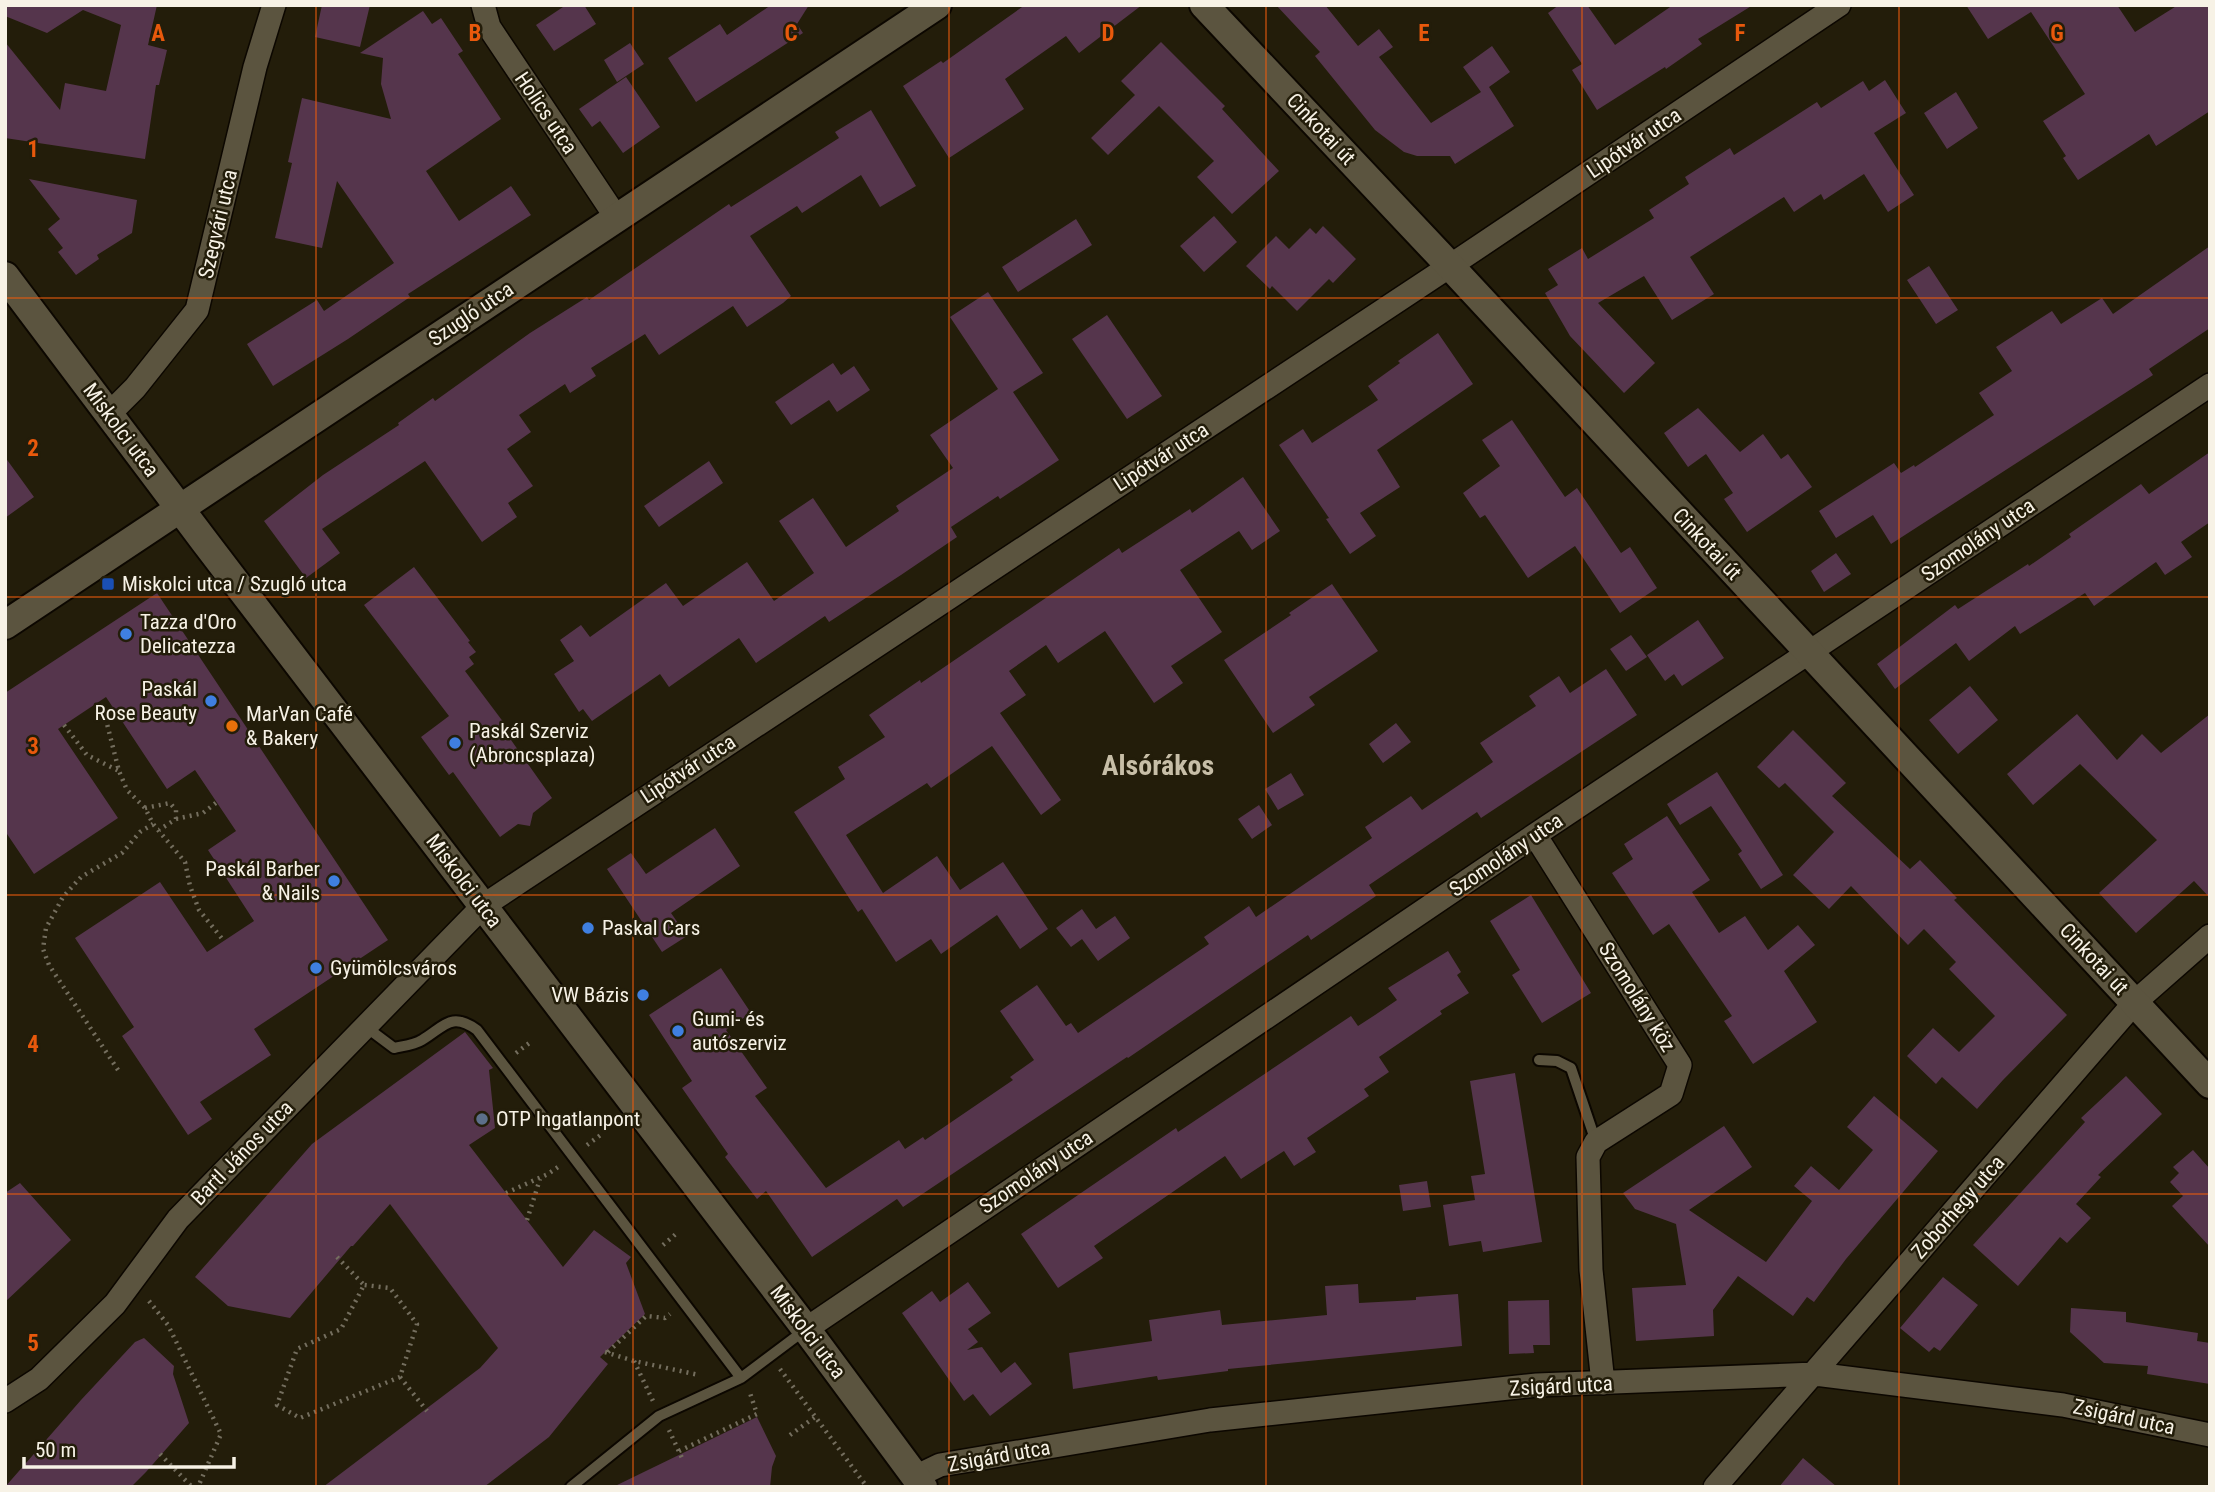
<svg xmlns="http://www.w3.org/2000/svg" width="2215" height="1492" viewBox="0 0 2215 1492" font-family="'Roboto Condensed',sans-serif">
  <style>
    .building { fill: #55354c }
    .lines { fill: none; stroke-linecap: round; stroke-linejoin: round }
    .service-casing { stroke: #0c0700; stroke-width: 14 }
    .minor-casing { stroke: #0c0700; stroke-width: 26 }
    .tertiary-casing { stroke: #0c0700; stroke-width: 32 }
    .path { stroke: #746e5e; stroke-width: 4.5; stroke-dasharray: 2 5; stroke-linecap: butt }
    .service { stroke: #5b543f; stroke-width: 10 }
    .minor { stroke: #5b543f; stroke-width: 23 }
    .tertiary { stroke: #5b543f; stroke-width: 28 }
    .grid { fill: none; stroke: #e8590c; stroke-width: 2; stroke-opacity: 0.55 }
    .transit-dot { fill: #1a4fb4; stroke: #231d0a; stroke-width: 2.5 }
    .shop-dot { fill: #3f7fe0; stroke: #231d0a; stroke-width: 2.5 }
    .food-dot { fill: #e8710a; stroke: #231d0a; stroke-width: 2.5 }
    .service-dot { fill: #5c6f8a; stroke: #231d0a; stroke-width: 2.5 }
    .labels { text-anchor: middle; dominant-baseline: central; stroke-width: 5; stroke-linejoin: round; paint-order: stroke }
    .street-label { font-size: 21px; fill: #f7f2e6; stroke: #231d0a }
    .poi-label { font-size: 21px; fill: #f7f2e6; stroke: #231d0a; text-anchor: start }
    .district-label { font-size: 28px; font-weight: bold; fill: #c7bea7; stroke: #231d0a }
    .grid-label { font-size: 23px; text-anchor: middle; font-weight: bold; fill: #e8590c; stroke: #231d0a; stroke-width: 5; stroke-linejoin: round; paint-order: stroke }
  </style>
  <rect width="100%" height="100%" fill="#231d0a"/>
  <path class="building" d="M 5,5 L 157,5 L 148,45 L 167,50 L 159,85 L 156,85 L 145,159 L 5,138 L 5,42 L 60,110 L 65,83 L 106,91 L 121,25 L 83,10 L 47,33 L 5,16 Z
    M 322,5 L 370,5 L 360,47 L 315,37 Z
    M 566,5 L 584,5 L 596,24 L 554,51 L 536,25 Z
    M 771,5 L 809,5 L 797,24 L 803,33 L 696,102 L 668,58 L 720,24 L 727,35 Z
    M 1025,5 L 1142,5 L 1079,53 L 1066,36 L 1005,79 L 1024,109 L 949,158 L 903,86 L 941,61 L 943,63 Z
    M 1276,5 L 1325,5 L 1358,46 L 1379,29 L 1393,47 L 1379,57 L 1431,123 L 1481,92 L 1463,67 L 1492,46 L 1510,72 L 1489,87 L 1514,126 L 1455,164 L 1450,156 L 1417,156 L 1404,152 L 1375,130 L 1315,56 L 1320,52 Z
    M 1559,5 L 1587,5 L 1615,45 L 1673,5 L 1753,5 L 1698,39 L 1702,44 L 1666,69 L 1665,67 L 1597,110 L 1572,70 L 1582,64 L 1548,13 Z
    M 1966,5 L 2117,5 L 2135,32 L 2178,5 L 2210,5 L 2210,111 L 2156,146 L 2149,134 L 2078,180 L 2063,158 L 2066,156 L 2043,121 L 2085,94 L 2031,12 L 1988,39 Z
    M 423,11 L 432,24 L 441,18 L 463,51 L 458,54 L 501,119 L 426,171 L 459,221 L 511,186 L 531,215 L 408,294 L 410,297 L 348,339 L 273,386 L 247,344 L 317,300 L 324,311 L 394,263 L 337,181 L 322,248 L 275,238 L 292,163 L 288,162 L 302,98 L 391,119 L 381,84 L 383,58 L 360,53 Z
    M 1161,42 L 1225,106 L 1222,109 L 1279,171 L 1232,214 L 1197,177 L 1214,161 L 1159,106 L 1108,155 L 1091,138 L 1135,95 L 1121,81 Z
    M 630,43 L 644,64 L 617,82 L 604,60 Z
    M 626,77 L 660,127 L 623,153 L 600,121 L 592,127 L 579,109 Z
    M 1885,80 L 1906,113 L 1874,133 L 1914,195 L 1888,212 L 1864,174 L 1824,200 L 1821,194 L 1794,212 L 1784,197 L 1690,257 L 1714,294 L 1672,320 L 1644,276 L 1598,303 L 1655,363 L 1624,393 L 1570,336 L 1545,293 L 1558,285 L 1548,269 L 1582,248 L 1588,259 L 1654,218 L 1649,210 L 1689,184 L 1685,177 L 1730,148 L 1734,155 L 1817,102 L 1821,108 L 1863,81 L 1869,91 Z
    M 1956,92 L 1978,128 L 1947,149 L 1924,113 Z
    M 871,110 L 916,186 L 880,207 L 861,175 L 802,213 L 797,206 L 750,236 L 791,296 L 783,303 L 747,327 L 733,306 L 659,355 L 645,334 L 591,368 L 596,376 L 570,393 L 565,384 L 519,415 L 531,432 L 507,449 L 533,486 L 508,503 L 517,517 L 482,542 L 425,461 L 322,529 L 340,553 L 306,578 L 264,521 L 323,475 L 399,425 L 398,423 L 433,398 L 435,401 L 530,333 L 587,297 L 589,300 L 729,204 L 731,207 L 839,138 L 835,132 Z
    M 29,179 L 137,200 L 132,233 L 97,255 L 99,259 L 76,275 L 58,252 L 63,248 L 48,229 L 60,219 Z
    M 1214,216 L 1237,242 L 1204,272 L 1180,246 Z
    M 1076,219 L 1092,245 L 1018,292 L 1002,267 Z
    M 1323,226 L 1356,259 L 1333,283 L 1329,279 L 1297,311 L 1272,286 L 1270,289 L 1246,266 L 1276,236 L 1289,249 L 1310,228 L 1316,234 Z
    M 2210,246 L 2210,328 L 2149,369 L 2153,375 L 1891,544 L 1873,515 L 1836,538 L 1819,511 L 1894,463 L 1901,473 L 1914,465 L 1915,467 L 1994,415 L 1979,393 L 2012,371 L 1996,347 L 2052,311 L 2061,324 L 2102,298 L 2113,314 Z
    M 1929,266 L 1958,310 L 1936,324 L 1907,280 Z
    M 988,292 L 1043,373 L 1013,392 L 1059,460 L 1000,499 L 998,496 L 951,527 L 957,537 L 901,575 L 829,622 L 825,616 L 756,663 L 739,638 L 669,687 L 660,674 L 592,721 L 583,709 L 579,712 L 554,674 L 574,661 L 560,640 L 581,625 L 590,637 L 666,583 L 683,606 L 747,562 L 774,601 L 814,573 L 779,521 L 813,498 L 846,547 L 899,511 L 896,506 L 953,468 L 930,435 L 998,389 L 950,317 Z
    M 1107,315 L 1162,396 L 1127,419 L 1072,339 Z
    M 1438,333 L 1473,384 L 1377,450 L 1400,487 L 1360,513 L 1376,536 L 1350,554 L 1326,519 L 1329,518 L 1279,445 L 1303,429 L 1312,443 L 1378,400 L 1368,386 L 1400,363 L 1398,361 Z
    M 833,363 L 841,375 L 854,366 L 870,390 L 837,412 L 829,400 L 791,425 L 775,402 Z
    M 1698,408 L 1740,452 L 1763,434 L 1781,459 L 1788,454 L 1812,487 L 1747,532 L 1724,499 L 1733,493 L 1706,454 L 1688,467 L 1664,433 Z
    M 1512,420 L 1565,497 L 1577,488 L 1621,553 L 1630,547 L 1657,588 L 1620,613 L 1575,546 L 1528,578 L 1485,515 L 1480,518 L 1463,493 L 1500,466 L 1482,440 Z
    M 2210,452 L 2210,522 L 2181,542 L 2192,557 L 2165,575 L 2156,562 L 2094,606 L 2085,593 L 2020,634 L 2015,626 L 1969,661 L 1956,643 L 1895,689 L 1877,664 L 1955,605 L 1958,609 L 2028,564 L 2029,566 L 2071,537 L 2069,534 L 2141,484 L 2149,494 Z
    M 5,457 L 34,497 L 5,518 Z
    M 709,461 L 723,483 L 659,527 L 644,506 Z
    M 1243,477 L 1280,531 L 1252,550 L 1239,531 L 1180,570 L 1222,632 L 1171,666 L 1183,683 L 1154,703 L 1105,631 L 1058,663 L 1046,645 L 1009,671 L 1026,695 L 1000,713 L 1061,800 L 1041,815 L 992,746 L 931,788 L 927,783 L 846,835 L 883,893 L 937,856 L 960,890 L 1003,862 L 1048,929 L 1020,949 L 997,915 L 941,954 L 931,939 L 896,962 L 862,909 L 858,912 L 794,812 L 845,779 L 838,767 L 885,737 L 869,715 L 920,680 L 921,683 L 1119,548 L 1122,553 L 1190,509 L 1192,513 Z
    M 1836,553 L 1851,574 L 1824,592 L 1811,571 Z
    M 414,567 L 470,641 L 468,642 L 476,652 L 469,657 L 474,664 L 465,671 L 510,731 L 506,733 L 552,798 L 533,813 L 530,826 L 518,824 L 500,837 L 453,772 L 449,775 L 421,737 L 449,716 L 364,605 Z
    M 1332,584 L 1378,651 L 1309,697 L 1315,705 L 1273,733 L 1224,660 L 1291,615 L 1289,613 Z
    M 157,593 L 388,940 L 254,1029 L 271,1055 L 200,1102 L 212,1119 L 188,1135 L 122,1036 L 134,1027 L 75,938 L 160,882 L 207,952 L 254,921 L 208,850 L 236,831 L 195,770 L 167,789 L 106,697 L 58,729 L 118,818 L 34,874 L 5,831 L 5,693 Z
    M 1698,620 L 1724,658 L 1682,686 L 1674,674 L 1665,681 L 1647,655 Z
    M 1631,635 L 1647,657 L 1626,671 L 1610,649 Z
    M 1606,669 L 1637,715 L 1481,818 L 1477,812 L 1369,885 L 1376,896 L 1311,940 L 1308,935 L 1128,1058 L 1127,1057 L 903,1207 L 897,1199 L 812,1257 L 766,1191 L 757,1199 L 725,1157 L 728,1154 L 682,1088 L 692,1081 L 649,1015 L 721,968 L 751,1013 L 726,1030 L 767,1088 L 755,1096 L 826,1188 L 899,1140 L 905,1149 L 923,1137 L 925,1140 L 1013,1080 L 1010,1077 L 1034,1060 L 1000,1011 L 1037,985 L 1066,1026 L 1071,1023 L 1078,1033 L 1209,944 L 1204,937 L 1249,906 L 1256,917 L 1372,838 L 1365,827 L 1411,796 L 1422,810 L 1493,762 L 1480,743 L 1536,706 L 1529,696 L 1559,676 L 1570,693 Z
    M 1970,686 L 1998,720 L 1958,754 L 1929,720 Z
    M 2077,714 L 2117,760 L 2142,734 L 2161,753 L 2210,714 L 2210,898 L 2194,881 L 2136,933 L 2099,893 L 2157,840 L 2080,764 L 2033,805 L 2007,774 Z
    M 1396,723 L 1411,742 L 1383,763 L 1369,744 Z
    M 1793,730 L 1846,783 L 1832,796 L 1910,869 L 1920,860 L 1957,898 L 1954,900 L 2067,1015 L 2003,1080 L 1977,1109 L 1942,1077 L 1936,1084 L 1907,1056 L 1933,1028 L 1959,1052 L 1995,1016 L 1949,969 L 1956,962 L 1924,929 L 1908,945 L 1851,886 L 1829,909 L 1793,875 L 1834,832 L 1785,783 L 1779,788 L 1757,767 Z
    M 1717,772 L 1783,875 L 1761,889 L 1738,854 L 1742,851 L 1711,806 L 1680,825 L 1667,804 Z
    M 1291,773 L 1304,795 L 1278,810 L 1265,789 Z
    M 1259,805 L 1272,825 L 1252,839 L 1238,819 Z
    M 1667,816 L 1710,880 L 1692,892 L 1719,933 L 1745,916 L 1768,950 L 1798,925 L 1815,945 L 1784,971 L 1817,1022 L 1753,1064 L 1724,1021 L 1732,1016 L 1669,924 L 1653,935 L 1612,873 L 1633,859 L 1624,844 Z
    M 715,828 L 740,866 L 671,913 L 687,936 L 662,952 L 607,869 L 631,853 L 646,874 Z
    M 1531,895 L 1591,993 L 1542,1023 L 1512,975 L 1520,970 L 1490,921 Z
    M 1082,909 L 1096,929 L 1115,916 L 1130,938 L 1098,961 L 1082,939 L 1089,934 L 1071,947 L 1056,928 Z
    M 1448,951 L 1461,972 L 1457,975 L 1469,993 L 1440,1011 L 1442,1014 L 1379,1057 L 1389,1072 L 1364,1089 L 1369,1096 L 1307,1138 L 1316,1152 L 1294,1166 L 1284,1151 L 1241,1179 L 1225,1156 L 1094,1246 L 1103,1258 L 1058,1288 L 1021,1234 L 1176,1128 L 1178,1132 L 1351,1016 L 1358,1026 L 1375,1015 L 1397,1000 L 1388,988 Z
    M 465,1032 L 493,1068 L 489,1070 L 495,1128 L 469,1145 L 563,1267 L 594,1230 L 631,1257 L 626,1263 L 645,1314 L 600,1357 L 608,1364 L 549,1437 L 484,1487 L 323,1487 L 480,1368 L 498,1348 L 390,1204 L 353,1246 L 351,1246 L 290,1318 L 228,1306 L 195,1277 L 312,1144 Z
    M 1515,1073 L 1542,1242 L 1483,1252 L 1481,1241 L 1449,1246 L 1443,1205 L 1475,1200 L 1471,1176 L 1485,1174 L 1470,1081 Z
    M 2126,1076 L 2162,1114 L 2098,1175 L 2101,1177 L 2076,1204 L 2091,1218 L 2067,1243 L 2060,1237 L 2018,1286 L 1973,1245 L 2085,1122 L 2081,1118 Z
    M 1874,1096 L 1938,1151 L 1846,1259 L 1814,1302 L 1807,1297 L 1793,1316 L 1738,1276 L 1713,1310 L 1714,1336 L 1636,1341 L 1632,1288 L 1686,1285 L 1676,1224 L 1635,1209 L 1623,1193 L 1724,1126 L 1752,1167 L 1689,1210 L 1766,1262 L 1812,1201 L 1794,1186 L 1811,1166 L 1839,1190 L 1873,1150 L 1847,1127 Z
    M 2193,1150 L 2210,1169 L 2210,1247 L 2172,1206 L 2183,1196 L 2170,1182 L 2179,1173 L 2173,1167 Z
    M 1427,1181 L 1431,1207 L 1403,1211 L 1399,1185 Z
    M 20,1183 L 71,1240 L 5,1302 L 5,1193 Z
    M 1943,1277 L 1978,1305 L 1940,1351 L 1934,1347 L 1929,1352 L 1900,1328 Z
    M 968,1282 L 991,1313 L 968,1329 L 978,1342 L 967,1350 L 982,1347 L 1001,1373 L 1015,1362 L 1032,1384 L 990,1416 L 973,1394 L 964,1401 L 902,1313 L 932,1291 L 940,1302 Z
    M 1358,1284 L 1359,1303 L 1416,1300 L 1416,1297 L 1458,1294 L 1462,1346 L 1228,1369 L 1228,1371 L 1158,1380 L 1157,1376 L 1073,1389 L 1069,1353 L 1152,1341 L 1149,1320 L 1220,1310 L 1222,1325 L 1327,1315 L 1325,1286 Z
    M 1549,1300 L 1550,1345 L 1533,1345 L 1534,1353 L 1509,1354 L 1508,1301 Z
    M 2071,1308 L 2126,1312 L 2126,1322 L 2198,1333 L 2197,1341 L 2210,1343 L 2210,1384 L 2147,1374 L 2148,1366 L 2104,1363 L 2070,1332 Z
    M 144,1338 L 174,1366 L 173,1374 L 189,1423 L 146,1472 L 131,1487 L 5,1487 L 81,1400 L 135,1342 Z
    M 757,1417 L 776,1456 L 772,1467 L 770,1487 L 613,1487 Z
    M 1803,1458 L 1837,1487 L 1779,1487 Z"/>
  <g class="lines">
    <g class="service-casing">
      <path id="service" d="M 366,1027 L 394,1048 C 403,1046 414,1045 422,1040 C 444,1027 451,1011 477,1030 L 741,1378 L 805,1330
        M 1539,1060 L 1557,1061 L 1571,1068 L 1596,1142
        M 571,1487 L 659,1416 L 741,1378"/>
    </g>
    <g class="minor-casing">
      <path id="minor" d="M 483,5 L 489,27 L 616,217
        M 109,414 L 135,388 L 197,310 L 255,67 L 274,5
        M 1535,835 L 1680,1065 L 1671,1094 L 1596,1142 L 1588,1157 L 1591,1270 L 1603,1383
        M 806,1329 L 1535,835 L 2210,385
        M 5,1401 L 39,1379 L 115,1304 L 178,1219 L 483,906 L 1450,266 L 1839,5
        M 915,1477 L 940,1465 L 1210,1420 L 1537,1385 L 1815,1374 L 2063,1405 L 2210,1435
        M 1715,1487 L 2135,1002 L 2210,936"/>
    </g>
    <g class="tertiary-casing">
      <path id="tertiary" d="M 1204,5 L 1450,266 L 2210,1084
        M 5,276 L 205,542 L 806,1329 L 923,1487
        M 5,625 L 937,5"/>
    </g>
    <path class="path" d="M 115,710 L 105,716 L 119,771 L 127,790 L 145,808 L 153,824 L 185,862 L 190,886 L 199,910 L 224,941
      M 64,725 L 87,755 L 119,771
      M 145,808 L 170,803 L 176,810 L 176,819 L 159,830
      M 176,819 L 203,813 L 217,802
      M 516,1053 L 532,1041
      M 118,1070 L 49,965 L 43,949 L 46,928 L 63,897 L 81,877 L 122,853 L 140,832 L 153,824
      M 587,1145 L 602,1134
      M 506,1193 L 548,1174 L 558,1167
      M 527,1220 L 540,1179
      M 663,1245 L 677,1233
      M 337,1257 L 364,1285 L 341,1329 L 297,1349 L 277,1405 L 300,1418 L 400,1377 L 417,1324 L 390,1288 L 364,1285
      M 149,1301 L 168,1325 L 221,1434 L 198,1487
      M 605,1352 L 634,1361 L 699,1375
      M 608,1352 L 646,1316 L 665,1318 L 670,1314
      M 634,1361 L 653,1401
      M 780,1369 L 867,1487
      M 400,1377 L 427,1411
      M 669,1430 L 682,1458
      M 790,1435 L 815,1417
      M 679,1451 L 757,1414 L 750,1393
      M 160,1454 L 192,1487"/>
    <use href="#service" class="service"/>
    <use href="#minor" class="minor"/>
    <use href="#tertiary" class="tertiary"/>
  </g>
  <path class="grid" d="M 316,5 L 316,1487M 633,5 L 633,1487M 949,5 L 949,1487M 1266,5 L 1266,1487M 1582,5 L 1582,1487M 1899,5 L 1899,1487M 5,298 L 2210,298M 5,597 L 2210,597M 5,895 L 2210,895M 5,1194 L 2210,1194"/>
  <rect class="transit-dot" x="101" y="577" width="14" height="14" rx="3.5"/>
  <g class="shop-dot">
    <circle cx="126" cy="634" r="7"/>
    <circle cx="211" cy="701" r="7"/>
    <circle cx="455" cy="743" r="7"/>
    <circle cx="334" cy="881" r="7"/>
    <circle cx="588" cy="928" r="7"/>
    <circle cx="316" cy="968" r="7"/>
    <circle cx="643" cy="995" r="7"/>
    <circle cx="678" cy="1031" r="7"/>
  </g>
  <circle class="food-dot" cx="232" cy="726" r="7"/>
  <circle class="service-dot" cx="482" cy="1119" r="7"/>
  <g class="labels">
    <g class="street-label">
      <text transform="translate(546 113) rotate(56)">Holics utca</text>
      <text transform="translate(1321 129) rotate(47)">Cinkotai út</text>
      <text transform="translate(1634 143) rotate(-34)">Lipótvár utca</text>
      <text transform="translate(218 224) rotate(-77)">Szegvári utca</text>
      <text transform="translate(471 314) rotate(-34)">Szugló utca</text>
      <text transform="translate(121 430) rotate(53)">Miskolci utca</text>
      <text transform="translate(1161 457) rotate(-33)">Lipótvár utca</text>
      <text transform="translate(1978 540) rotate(-34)">Szomolány utca</text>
      <text transform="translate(1707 544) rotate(47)">Cinkotai út</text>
      <text transform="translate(688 769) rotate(-33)">Lipótvár utca</text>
      <text transform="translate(1506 855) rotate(-34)">Szomolány utca</text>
      <text transform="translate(464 881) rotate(53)">Miskolci utca</text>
      <text transform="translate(2094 959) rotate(47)">Cinkotai út</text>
      <text transform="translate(1637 997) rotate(58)">Szomolány köz</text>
      <text transform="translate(242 1153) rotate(-46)">Bartl János utca</text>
      <text transform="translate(1036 1172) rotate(-34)">Szomolány utca</text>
      <text transform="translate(1958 1207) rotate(-49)">Zoborhegy utca</text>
      <text transform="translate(808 1332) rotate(53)">Miskolci utca</text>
      <text transform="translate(1561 1386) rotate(-3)">Zsigárd utca</text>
      <text transform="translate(2124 1417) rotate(12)">Zsigárd utca</text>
      <text transform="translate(999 1456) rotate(-10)">Zsigárd utca</text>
    </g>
    <g class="poi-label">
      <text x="122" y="584">Miskolci utca / Szugló utca</text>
      <text x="140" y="622">Tazza d'Oro<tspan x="140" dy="24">Delicatezza</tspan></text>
      <text x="197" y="689" text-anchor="end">Paskál<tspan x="197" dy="24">Rose Beauty</tspan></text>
      <text x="246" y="714">MarVan Café<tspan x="246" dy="24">&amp; Bakery</tspan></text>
      <text x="469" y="731">Paskál Szerviz<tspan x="469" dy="24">(Abroncsplaza)</tspan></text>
      <text x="320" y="869" text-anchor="end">Paskál Barber<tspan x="320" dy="24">&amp; Nails</tspan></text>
      <text x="602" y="928">Paskal Cars</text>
      <text x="330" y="968">Gyümölcsváros</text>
      <text x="629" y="995" text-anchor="end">VW Bázis</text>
      <text x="692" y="1019">Gumi- és<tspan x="692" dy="24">autószerviz</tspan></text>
      <text x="496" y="1119">OTP Ingatlanpont</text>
    </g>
    <g class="district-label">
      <text x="1158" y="765">Alsórákos</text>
    </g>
  </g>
  <g class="grid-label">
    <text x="158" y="41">A</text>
    <text x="475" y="41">B</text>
    <text x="791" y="41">C</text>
    <text x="1108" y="41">D</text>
    <text x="1424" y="41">E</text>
    <text x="1740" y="41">F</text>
    <text x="2057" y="41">G</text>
    <text x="33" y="157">1</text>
    <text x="33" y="456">2</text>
    <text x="33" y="754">3</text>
    <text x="33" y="1052">4</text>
    <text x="33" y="1351">5</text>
  </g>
  <rect width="2215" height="1492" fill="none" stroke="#f7f2e6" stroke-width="14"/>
  <path d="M24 1457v10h210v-10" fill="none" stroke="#f7f2e6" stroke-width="3.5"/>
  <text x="35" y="1457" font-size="21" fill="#f7f2e6" stroke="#231d0a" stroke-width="5" paint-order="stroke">50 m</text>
</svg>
